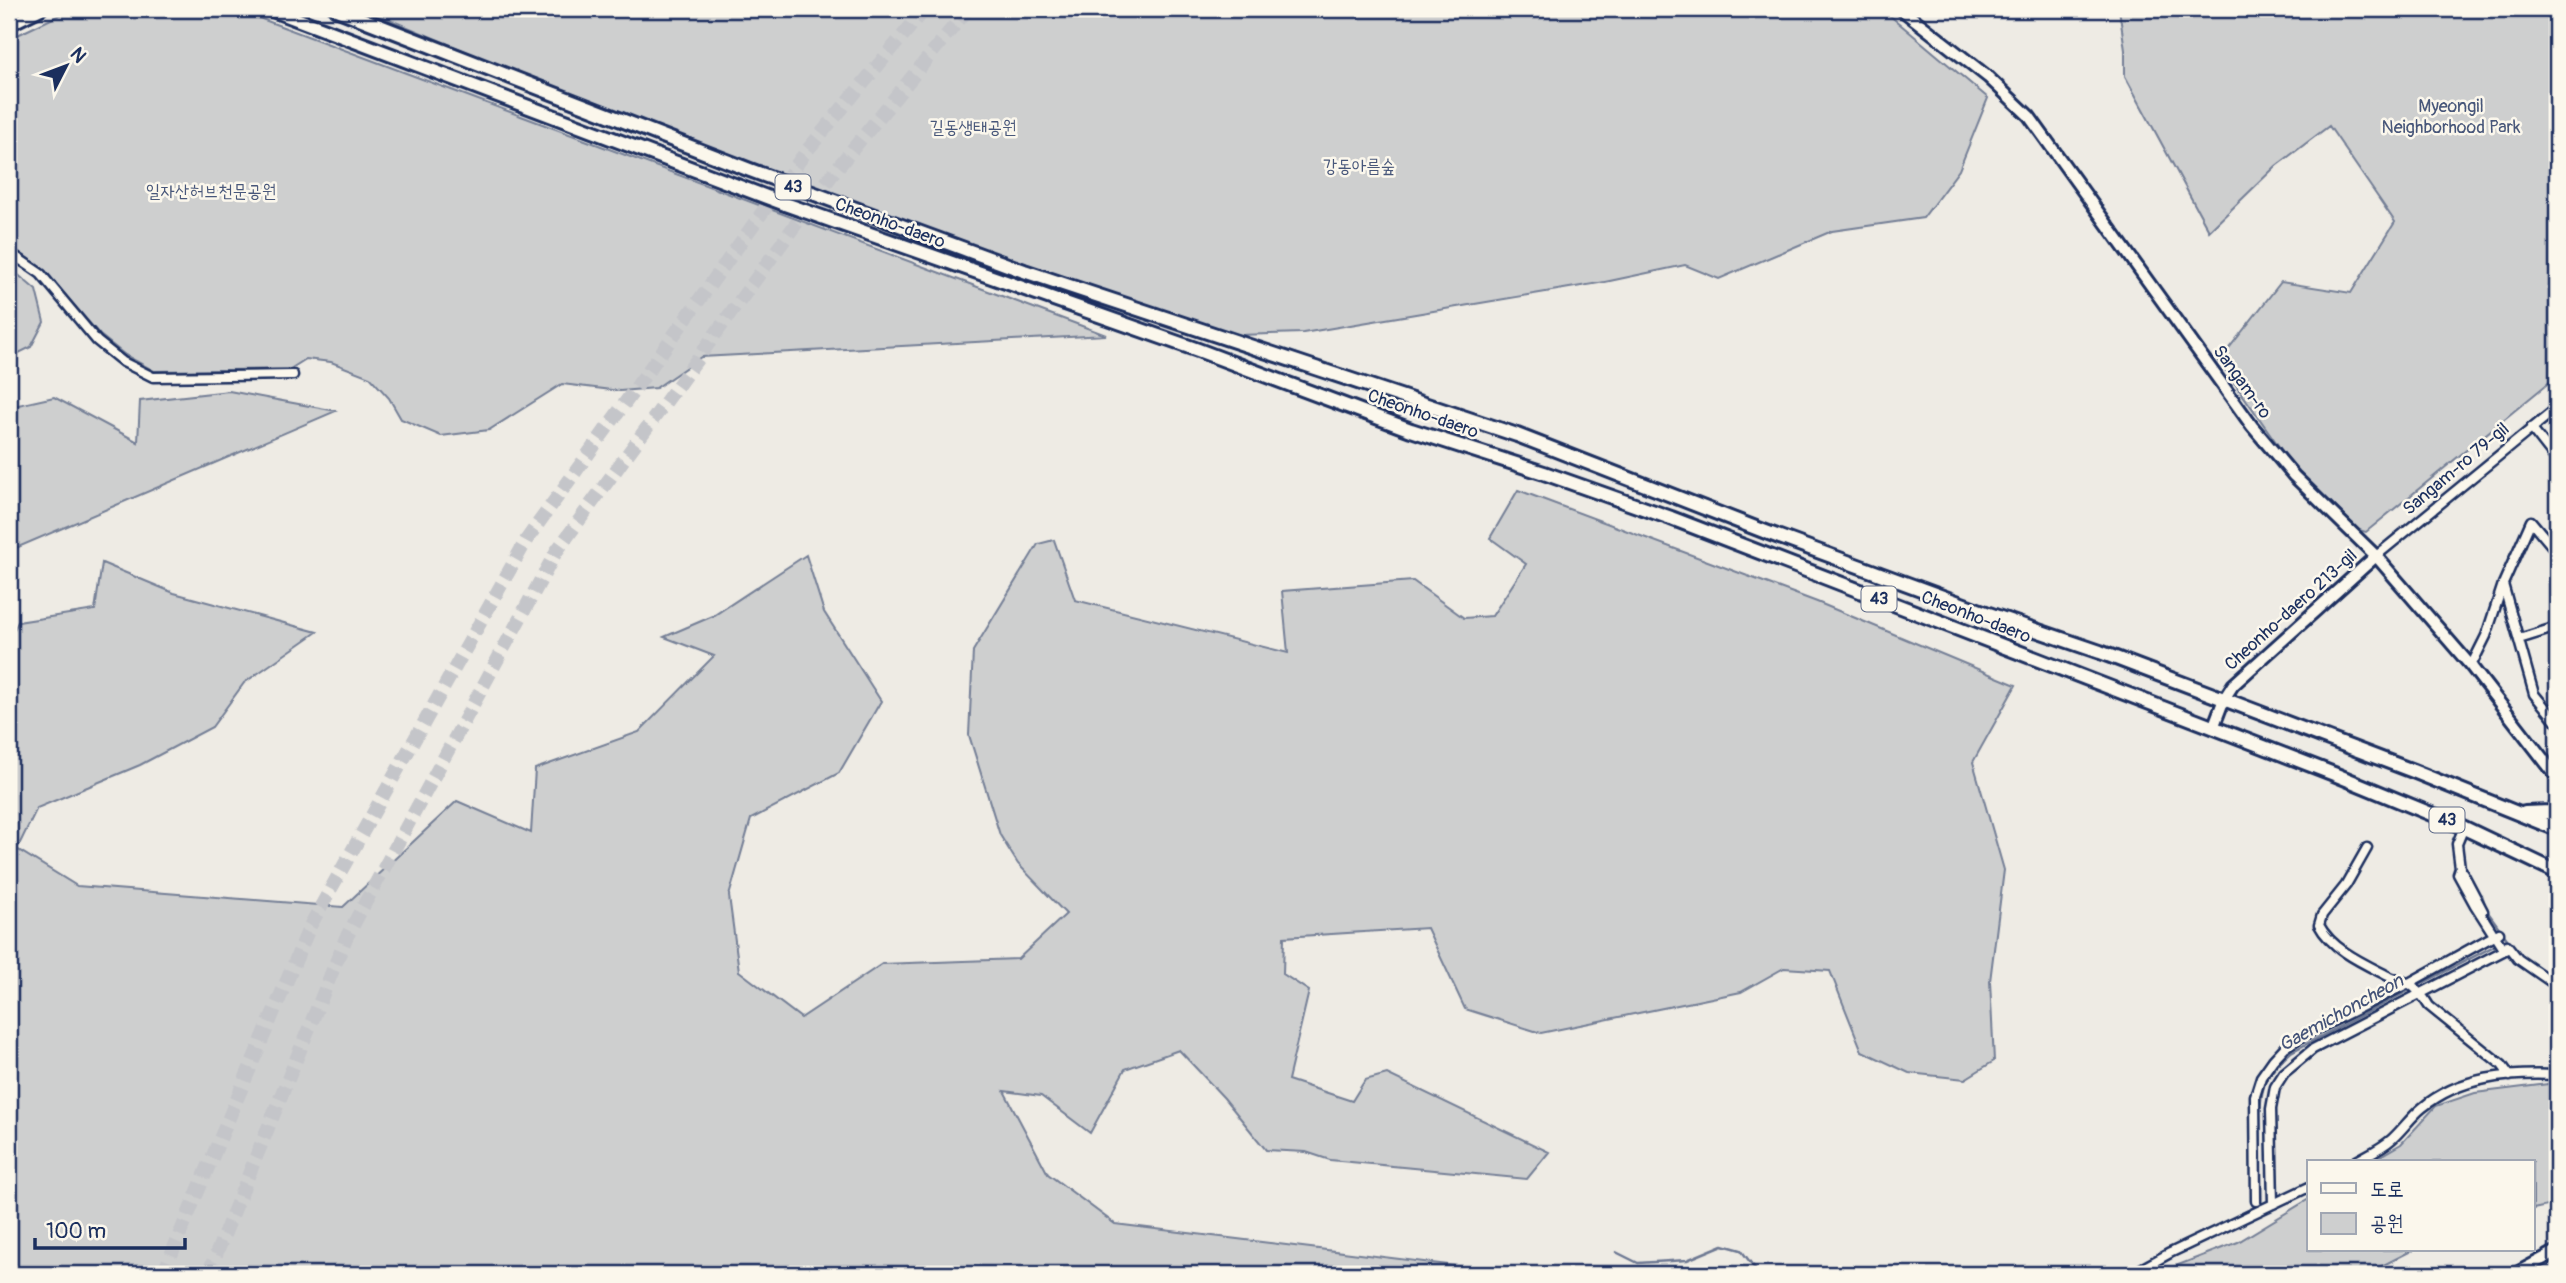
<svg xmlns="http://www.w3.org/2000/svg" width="2566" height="1283" viewBox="0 0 2566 1283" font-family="Pangolin,'Poor Story',sans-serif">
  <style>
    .green { fill: #cecfcf; stroke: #747f96; stroke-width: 2 }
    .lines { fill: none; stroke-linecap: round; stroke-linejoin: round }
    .stream { stroke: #6d7892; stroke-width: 2.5 }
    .highway-tunnel { stroke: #c4c5c9; stroke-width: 14; stroke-dasharray: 14 7; stroke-linecap: butt }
    .street-casing { stroke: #1b2f5e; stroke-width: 13 }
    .secondary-casing { stroke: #1b2f5e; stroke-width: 16 }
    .primary-casing { stroke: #1b2f5e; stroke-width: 18 }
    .street { stroke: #fbf7ec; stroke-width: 8 }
    .secondary { stroke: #fbf7ec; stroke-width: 10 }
    .primary { stroke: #fbf7ec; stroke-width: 12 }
    .labels { text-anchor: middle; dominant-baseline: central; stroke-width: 5; stroke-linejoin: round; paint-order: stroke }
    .shield { fill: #fbf7ec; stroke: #5e6b89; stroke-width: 2 }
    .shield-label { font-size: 16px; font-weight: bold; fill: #1b2f5e }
    .park-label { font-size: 18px; fill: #48577a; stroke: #fbf7ec }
    .street-label { font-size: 18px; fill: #1b2f5e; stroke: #fbf7ec }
    .water-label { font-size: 19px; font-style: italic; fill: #445378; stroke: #fbf7ec }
  </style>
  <rect width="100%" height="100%" fill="#eeebe4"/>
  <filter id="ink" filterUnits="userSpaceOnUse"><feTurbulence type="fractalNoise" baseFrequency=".0143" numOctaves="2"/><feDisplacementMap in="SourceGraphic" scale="14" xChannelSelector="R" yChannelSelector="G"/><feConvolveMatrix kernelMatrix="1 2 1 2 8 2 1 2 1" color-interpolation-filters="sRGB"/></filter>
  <g filter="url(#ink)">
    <path class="green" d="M 72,9 L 235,9 L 1106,335 L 701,357 L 656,388 L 620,391 L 562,384 L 489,430 L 441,436 L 401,419 L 389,398 L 370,377 L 331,362 L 306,359 L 290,369 L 154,371 L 125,355 L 100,335 L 42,268 L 9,245 L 9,39 Z
      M 364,9 L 1882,9 L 1988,98 L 1959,170 L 1923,218 L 1832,231 L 1719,279 L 1685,265 L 1605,282 L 1303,333 L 1204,336 L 794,187 Z
      M 2119,9 L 2557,9 L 2557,376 L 2366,532 L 2359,530 L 2290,462 L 2219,361 L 2281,282 L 2351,293 L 2395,222 L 2329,126 L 2276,166 L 2209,231 L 2125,76 L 2125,50 Z
      M 9,267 L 36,290 L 44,322 L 31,347 L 9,358 Z
      M 229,391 L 336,411 L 9,551 L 9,407 L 54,397 L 138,442 L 140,401 Z
      M 1518,490 L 1817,602 L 2016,685 L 1973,762 L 2004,870 L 1990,981 L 1994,1061 L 1965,1079 L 1909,1073 L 1862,1051 L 1830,971 L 1784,968 L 1741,992 L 1541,1033 L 1465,1009 L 1427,928 L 1284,937 L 1283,974 L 1309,991 L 1288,1080 L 1352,1101 L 1365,1080 L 1387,1074 L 1549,1152 L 1527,1179 L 1330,1160 L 1306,1152 L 1266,1150 L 1224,1098 L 1179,1050 L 1125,1069 L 1090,1133 L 1041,1096 L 1004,1091 L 1048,1174 L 1115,1224 L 1521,1274 L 711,1274 L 693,1271 L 682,1274 L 9,1274 L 9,639 L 18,622 L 95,610 L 102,563 L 174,593 L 317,632 L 244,683 L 212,727 L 140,765 L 37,808 L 17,849 L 77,886 L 343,907 L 457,801 L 531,833 L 535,769 L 639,732 L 714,656 L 664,637 L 713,616 L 806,555 L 824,612 L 881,701 L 839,773 L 751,819 L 729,896 L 739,971 L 801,1018 L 882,964 L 1018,959 L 1066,914 L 1018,864 L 1000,835 L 969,735 L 973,651 L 1038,544 L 1054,540 L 1075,600 L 1288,653 L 1282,591 L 1413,581 L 1464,618 L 1492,616 L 1526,564 L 1490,538 Z
      M 2557,1083 L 2557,1204 L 2533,1209 L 2533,1162 L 2370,1162 L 2401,1144 L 2436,1106 L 2475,1093 Z
      M 2309,1199 L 2309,1250 L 2413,1250 L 2366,1274 L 2155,1274 L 2238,1242 Z"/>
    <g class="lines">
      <path class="stream" d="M 2482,895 L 2487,911 L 2510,943
        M 2260,1202 C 2260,1176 2255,1102 2266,1081 C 2271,1070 2282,1060 2291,1052 L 2496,945
        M 1616,1252 L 1638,1263 L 1687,1260 L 1723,1245 L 1741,1250 L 1759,1274"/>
      <path class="highway-tunnel" d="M 163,1274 L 310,926 L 527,539 L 805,153 L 925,9
        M 208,1274 L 346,938 L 556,552 L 834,172 L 968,9"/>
      <g class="street-casing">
        <path id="street" d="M 9,252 L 41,274 L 97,341 L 123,362 L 153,377 L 293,375
          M 2531,428 L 2557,461
          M 2376,556 L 2557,408
          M 2503,584 L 2534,694 L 2557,722
          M 2519,639 L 2557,627
          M 2471,666 L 2486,636 L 2503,584 L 2531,521 L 2557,552
          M 2464,827 L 2457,844 L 2460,868 L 2458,874 L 2475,905 L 2503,949
          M 2367,848 L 2346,885 L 2322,915 L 2319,925 C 2332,950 2365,964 2390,977 C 2397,980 2405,981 2411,985 C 2419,990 2424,998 2429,1006 L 2502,1065 L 2510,1076
          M 2463,873 L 2483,911
          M 2507,945 L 2518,959 L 2557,986
          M 2355,1162 C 2367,1155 2382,1148 2392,1139 C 2403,1129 2411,1117 2422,1108 C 2460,1076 2510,1073 2557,1075
          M 2256,1201 L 2255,1096 L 2261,1077 L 2273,1060 L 2285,1047 L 2303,1036 L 2409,983 L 2499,933
          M 2273,1204 L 2271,1109 L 2275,1087 L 2284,1073 L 2313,1049 L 2509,948
          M 2132,1274 L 2170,1253 L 2309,1187"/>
      </g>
      <g class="secondary-casing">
        <path id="secondary" d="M 1901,9 L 1988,77 L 2029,116 L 2252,426 L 2294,476 L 2376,556 L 2471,666 L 2557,777
          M 9,25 L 41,9
          M 2213,728 L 2224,699 L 2233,685 L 2376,556
          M 2515,1274 L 2557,1251"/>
      </g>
      <g class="primary-casing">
        <path id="primary" d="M 270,9 L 785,204 L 1198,350 L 1411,430 L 1544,473 L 1671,518 L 2334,774 L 2458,825 L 2557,872
          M 336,9 L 750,170 L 1024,271 L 1517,435 L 1766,532 L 1986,613 L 2100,652 L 2413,771 L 2557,829
          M 9,15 L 12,9
          M 2525,813 L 2550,812 L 2557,807"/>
      </g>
      <use href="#street" class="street"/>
      <use href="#secondary" class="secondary"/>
      <use href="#primary" class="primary"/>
    </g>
  </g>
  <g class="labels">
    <g class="shield">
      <rect x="775.5" y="174.5" width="35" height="25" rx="5"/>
      <rect x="1861.5" y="586.5" width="35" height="25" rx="5"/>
      <rect x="2429.5" y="807.5" width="35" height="25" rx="5"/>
    </g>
    <g class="shield-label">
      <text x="793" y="187">43</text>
      <text x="1879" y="599">43</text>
      <text x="2447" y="820">43</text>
    </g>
    <g class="park-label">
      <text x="2451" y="106">Myeongil<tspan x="2451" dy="21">Neighborhood Park</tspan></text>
      <text x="973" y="127">길동생태공원</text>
      <text x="1359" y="166">강동아름숲</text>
      <text x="211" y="191">일자산허브천문공원</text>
    </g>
    <g class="street-label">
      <text transform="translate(890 223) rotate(20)">Cheonho-daero</text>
      <text transform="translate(2242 382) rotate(54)">Sangam-ro</text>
      <text transform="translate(1423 414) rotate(19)">Cheonho-daero</text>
      <text transform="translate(2456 469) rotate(-40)">Sangam-ro 79-gil</text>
      <text transform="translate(2291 610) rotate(-42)">Cheonho-daero 213-gil</text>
      <text transform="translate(1976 617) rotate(21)">Cheonho-daero</text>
    </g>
    <g class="water-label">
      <text transform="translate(2341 1013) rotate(-29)">Gaemichoncheon</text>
    </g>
  </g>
  <rect width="2566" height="1283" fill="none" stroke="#fbf7ec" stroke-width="35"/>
  <rect x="18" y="18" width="2531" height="1248" fill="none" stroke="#1b2f5e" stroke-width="2.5" filter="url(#ink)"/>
  <rect x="2307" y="1160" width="228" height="91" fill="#fbf7ec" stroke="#a1a7b3" stroke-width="2"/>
  <rect x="2321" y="1183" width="35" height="10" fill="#fbf7ec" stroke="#a1a7b3" stroke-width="2"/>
  <text x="2370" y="1196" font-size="21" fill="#1b2f5e">도로</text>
  <rect x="2321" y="1213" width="35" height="21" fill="#cecfcf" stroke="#a1a7b3" stroke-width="2"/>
  <text x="2370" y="1230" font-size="21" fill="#1b2f5e">공원</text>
  <g transform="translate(66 66) rotate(48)" stroke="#fbf7ec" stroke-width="5" paint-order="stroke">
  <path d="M0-5L12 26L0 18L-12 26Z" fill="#1b2f5e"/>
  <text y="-10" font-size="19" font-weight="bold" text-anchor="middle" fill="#1b2f5e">N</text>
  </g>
  <path d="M35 1238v10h150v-10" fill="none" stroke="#1b2f5e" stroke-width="3.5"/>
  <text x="46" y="1238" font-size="21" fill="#1b2f5e" stroke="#fbf7ec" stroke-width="5" paint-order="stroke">100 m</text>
</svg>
